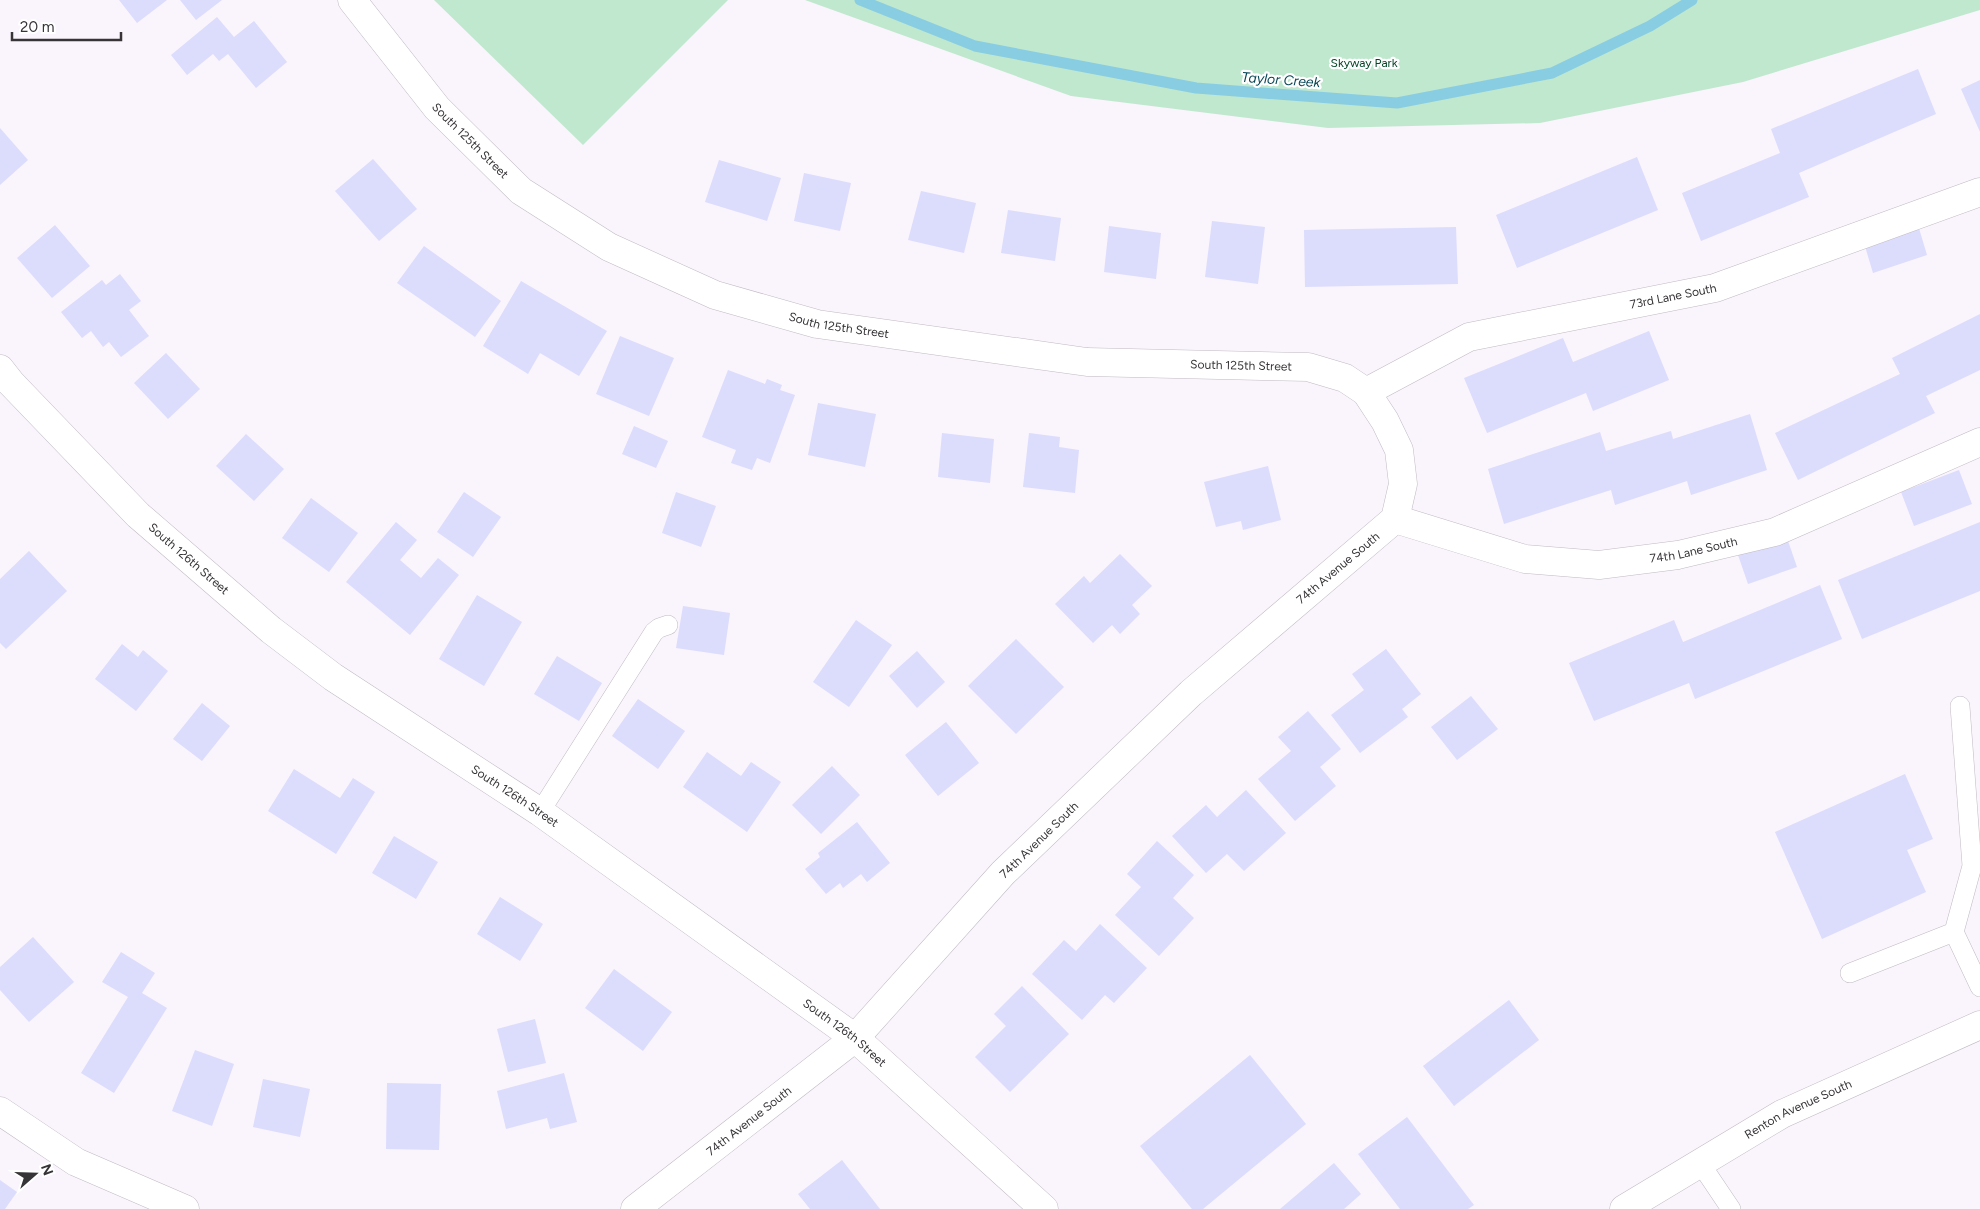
<svg xmlns="http://www.w3.org/2000/svg" width="1980" height="1209" viewBox="0 0 1980 1209" font-family="Figtree,sans-serif">
  <style>
    .green { fill: #c0e8ce }
    .lines { fill: none; stroke-linecap: round; stroke-linejoin: round }
    .stream { stroke: #89cde3; stroke-width: 11 }
    .building { fill: #dcdcfd }
    .service-casing { stroke: #c1bac3; stroke-width: 20 }
    .minor-casing { stroke: #c1bac3; stroke-width: 29 }
    .secondary-casing { stroke: #c1bac3; stroke-width: 29 }
    .service { stroke: #fff; stroke-width: 19 }
    .minor { stroke: #fff; stroke-width: 28 }
    .secondary { stroke: #fff; stroke-width: 28 }
    .labels { text-anchor: middle; dominant-baseline: central; stroke-width: 4.5; stroke-linejoin: round; paint-order: stroke }
    .park-label { font-size: 12px; fill: #004626; stroke: #fff }
    .street-label { font-size: 12px; fill: #373437; stroke: #fff }
    .water-label { font-size: 14px; font-style: italic; fill: #074555; stroke: #fff }
  </style>
  <rect width="100%" height="100%" fill="#faf4fc"/>
  <path class="green" d="M 434,0 L 728,0 L 583,145 Z
    M 805,0 L 1980,0 L 1980,10 L 1743,82 L 1540,123 L 1328,128 L 1071,96 Z"/>
  <g class="lines">
    <path class="stream" d="M 860,0 L 975,46 L 1196,88 L 1397,103 L 1552,73 L 1650,26 L 1692,0"/>
  </g>
  <path class="building" d="M 119,0 L 167,0 L 137,23 Z
    M 180,0 L 222,0 L 196,20 Z
    M 217,17 L 234,37 L 254,21 L 287,62 L 256,88 L 228,54 L 219,61 L 213,54 L 187,75 L 171,55 Z
    M 1918,69 L 1936,114 L 1799,173 L 1809,197 L 1701,241 L 1682,193 L 1780,153 L 1771,129 Z
    M 1980,80 L 1980,132 L 1961,89 Z
    M 0,128 L 28,160 L 0,185 Z
    M 1637,157 L 1658,210 L 1517,268 L 1496,215 Z
    M 373,159 L 417,209 L 379,241 L 335,191 Z
    M 719,160 L 781,178 L 767,221 L 705,202 Z
    M 804,173 L 851,183 L 840,231 L 794,221 Z
    M 921,191 L 976,203 L 964,253 L 908,240 Z
    M 1008,210 L 1061,218 L 1055,261 L 1001,253 Z
    M 1212,221 L 1265,227 L 1258,284 L 1205,277 Z
    M 55,225 L 90,266 L 52,298 L 17,258 Z
    M 1918,225 L 1927,255 L 1873,273 L 1864,243 Z
    M 1109,226 L 1161,233 L 1156,279 L 1104,272 Z
    M 1456,227 L 1458,284 L 1305,287 L 1304,230 Z
    M 424,246 L 501,301 L 475,337 L 397,283 Z
    M 120,274 L 141,301 L 129,310 L 149,336 L 121,357 L 109,342 L 103,347 L 91,331 L 82,338 L 61,312 L 102,280 L 106,285 Z
    M 521,281 L 607,331 L 579,376 L 540,353 L 528,374 L 483,346 Z
    M 1980,314 L 1980,370 L 1926,396 L 1935,413 L 1798,480 L 1775,433 L 1900,374 L 1892,358 Z
    M 1649,331 L 1669,380 L 1593,411 L 1586,393 L 1487,433 L 1464,378 L 1563,338 L 1573,362 Z
    M 620,336 L 674,358 L 649,416 L 596,394 Z
    M 166,353 L 200,389 L 168,419 L 134,383 Z
    M 728,370 L 765,384 L 767,379 L 782,385 L 780,390 L 795,395 L 770,463 L 757,458 L 752,470 L 731,463 L 736,450 L 702,437 Z
    M 818,403 L 876,414 L 865,467 L 808,455 Z
    M 1750,414 L 1767,470 L 1691,495 L 1687,481 L 1615,505 L 1611,490 L 1504,524 L 1488,469 L 1600,432 L 1606,451 L 1671,431 L 1673,439 Z
    M 634,426 L 668,441 L 656,468 L 622,454 Z
    M 942,433 L 994,439 L 990,483 L 938,477 Z
    M 1029,433 L 1060,437 L 1059,447 L 1079,450 L 1075,493 L 1023,487 Z
    M 246,434 L 284,469 L 254,501 L 216,466 Z
    M 1268,466 L 1281,520 L 1243,530 L 1241,521 L 1216,527 L 1204,482 Z
    M 1959,470 L 1972,504 L 1914,526 L 1901,492 Z
    M 464,492 L 501,517 L 473,557 L 437,532 Z
    M 676,492 L 716,506 L 701,547 L 662,533 Z
    M 311,498 L 358,533 L 329,572 L 282,538 Z
    M 396,522 L 417,540 L 400,560 L 421,578 L 438,558 L 459,575 L 410,635 L 346,582 Z
    M 1980,522 L 1980,591 L 1862,639 L 1838,580 Z
    M 1787,538 L 1797,567 L 1748,584 L 1738,555 Z
    M 29,551 L 67,591 L 6,649 L 0,643 L 0,579 Z
    M 1120,554 L 1152,586 L 1132,605 L 1140,614 L 1120,634 L 1112,625 L 1093,643 L 1055,604 L 1084,576 L 1090,583 Z
    M 1820,585 L 1842,639 L 1695,699 L 1689,683 L 1594,721 L 1569,663 L 1674,620 L 1683,642 Z
    M 477,595 L 522,622 L 484,686 L 439,659 Z
    M 683,606 L 730,613 L 724,655 L 676,648 Z
    M 856,620 L 892,645 L 849,707 L 813,682 Z
    M 1016,639 L 1064,687 L 1016,734 L 968,686 Z
    M 122,644 L 138,657 L 143,650 L 168,671 L 136,711 L 95,679 Z
    M 1386,649 L 1421,694 L 1402,709 L 1408,717 L 1360,753 L 1331,715 L 1364,690 L 1352,674 Z
    M 917,651 L 945,682 L 917,708 L 889,676 Z
    M 557,656 L 602,683 L 579,721 L 534,694 Z
    M 1471,696 L 1498,729 L 1457,760 L 1431,727 Z
    M 638,699 L 685,731 L 658,769 L 612,736 Z
    M 202,703 L 230,726 L 202,761 L 173,739 Z
    M 1308,711 L 1341,749 L 1320,767 L 1336,786 L 1295,821 L 1258,779 L 1291,751 L 1278,737 Z
    M 946,722 L 979,763 L 938,796 L 905,755 Z
    M 707,752 L 741,776 L 751,762 L 781,782 L 747,832 L 683,787 Z
    M 832,766 L 860,795 L 821,834 L 792,805 Z
    M 294,769 L 340,798 L 353,778 L 375,792 L 336,854 L 268,811 Z
    M 1905,774 L 1933,839 L 1907,850 L 1926,892 L 1822,939 L 1775,832 Z
    M 1246,790 L 1286,833 L 1244,871 L 1227,854 L 1206,873 L 1172,836 L 1206,805 L 1217,817 Z
    M 857,822 L 890,863 L 867,882 L 861,874 L 843,888 L 840,883 L 826,894 L 805,869 L 820,857 L 818,853 Z
    M 394,836 L 438,862 L 416,899 L 372,873 Z
    M 1157,841 L 1194,875 L 1173,898 L 1194,918 L 1159,956 L 1115,915 L 1141,887 L 1127,874 Z
    M 500,897 L 543,924 L 520,961 L 477,934 Z
    M 1100,924 L 1147,968 L 1114,1003 L 1105,995 L 1082,1020 L 1032,974 L 1064,940 L 1076,951 Z
    M 33,937 L 74,982 L 29,1022 L 0,990 L 0,967 Z
    M 121,952 L 155,973 L 142,993 L 167,1008 L 114,1093 L 81,1073 L 128,997 L 102,982 Z
    M 614,969 L 672,1012 L 643,1051 L 585,1008 Z
    M 1022,986 L 1069,1034 L 1010,1092 L 975,1057 L 1006,1026 L 994,1014 Z
    M 1509,1000 L 1539,1040 L 1454,1106 L 1423,1066 Z
    M 535,1019 L 546,1063 L 508,1072 L 497,1029 Z
    M 195,1050 L 234,1064 L 212,1126 L 172,1111 Z
    M 1250,1055 L 1306,1124 L 1203,1209 L 1192,1209 L 1140,1146 Z
    M 564,1073 L 577,1122 L 550,1129 L 547,1118 L 506,1129 L 497,1091 Z
    M 263,1079 L 310,1089 L 300,1137 L 253,1127 Z
    M 387,1083 L 441,1084 L 439,1150 L 386,1149 Z
    M 1407,1117 L 1474,1205 L 1468,1209 L 1400,1209 L 1358,1154 Z
    M 842,1160 L 880,1209 L 810,1209 L 798,1194 Z
    M 1334,1163 L 1361,1194 L 1344,1209 L 1280,1209 Z
    M 0,1180 L 17,1192 L 5,1209 L 0,1209 Z"/>
  <g class="lines">
    <g class="service-casing">
      <path id="service" d="M 1960,706 L 1972,866 L 1954,932 L 1980,987
        M 540,812 L 654,632 L 659,628 L 668,625
        M 1850,973 L 1954,932
        M 1700,1163 L 1731,1209"/>
    </g>
    <g class="minor-casing">
      <g id="minor">
        <path id="s1" d="M 352,0 L 437,108 L 521,191 L 609,247 L 715,295 L 817,324 L 1087,362 L 1308,367 L 1345,378 L 1366,392 L 1385,421 L 1399,450 L 1403,484 L 1395,519 L 1191,693 L 1003,873 L 855,1038 L 635,1209"/>
        <path id="s2" d="M 0,369 L 11,383 L 138,515 L 271,630 L 333,677 L 540,812 L 855,1038 L 1044,1209"/>
        <path id="s3" d="M 1366,392 L 1469,337 L 1715,288 L 1980,192"/>
        <path id="s4" d="M 1395,519 L 1525,559 L 1599,565 L 1678,555 L 1775,532 L 1980,442"/>
        <path d="M 0,1111 L 76,1162 L 185,1209"/>
      </g>
    </g>
    <g class="secondary-casing">
      <g id="secondary">
        <path id="s5" d="M 1624,1209 L 1782,1114 L 1980,1025"/>
      </g>
    </g>
    <use href="#service" class="service"/>
    <use href="#minor" class="minor"/>
    <use href="#secondary" class="secondary"/>
  </g>
  <g class="labels">
    <g class="park-label">
      <text x="1364" y="63">Skyway Park</text>
    </g>
    <g class="street-label">
      <text stroke="none"><textPath href="#s1" startOffset="184">South 125th Street</textPath></text>
      <text stroke="none"><textPath href="#s3" startOffset="325">73rd Lane South</textPath></text>
      <text stroke="none"><textPath href="#s1" startOffset="604">South 125th Street</textPath></text>
      <text stroke="none"><textPath href="#s1" startOffset="1009">South 125th Street</textPath></text>
      <text stroke="none"><textPath href="#s4" startOffset="306">74th Lane South</textPath></text>
      <text stroke="none"><textPath href="#s2" startOffset="268">South 126th Street</textPath></text>
      <text transform="translate(1338 568) rotate(-40)">74th Avenue South</text>
      <text stroke="none"><textPath href="#s2" startOffset="672">South 126th Street</textPath></text>
      <text transform="translate(1039 840) rotate(-44)">74th Avenue South</text>
      <text stroke="none"><textPath href="#s2" startOffset="1078">South 126th Street</textPath></text>
      <text stroke="none"><textPath href="#s5" startOffset="201">Renton Avenue South</textPath></text>
      <text transform="translate(749 1121) rotate(-38)">74th Avenue South</text>
    </g>
    <g class="water-label">
      <text transform="translate(1281 80) rotate(4)">Taylor Creek</text>
    </g>
  </g>
  <g transform="translate(35 1174) rotate(70)" stroke="#ffffff" stroke-width="4" paint-order="stroke">
  <path d="M0-4L9 19L0 12L-9 19Z" fill="#373437"/>
  <text y="-8" font-size="14" font-weight="bold" text-anchor="middle" fill="#373437">N</text>
  </g>
  <path d="M12 32v8h109v-8" fill="none" stroke="#373437" stroke-width="2.5"/>
  <text x="20" y="32" font-size="15" fill="#373437" stroke="#ffffff" stroke-width="4" paint-order="stroke">20 m</text>
</svg>
